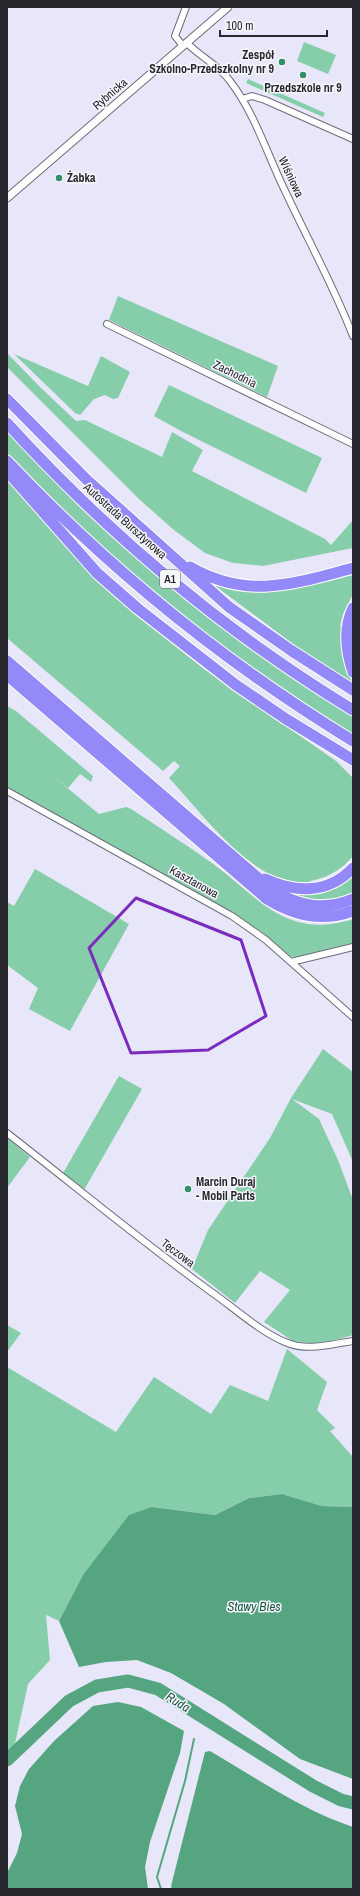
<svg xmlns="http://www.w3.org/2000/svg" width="360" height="1896" viewBox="0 0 360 1896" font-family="'Archivo Narrow',sans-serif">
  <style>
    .green { fill: #86ceaa }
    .water { fill: #55a580 }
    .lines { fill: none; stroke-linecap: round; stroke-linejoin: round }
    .stream { stroke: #55a580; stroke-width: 2 }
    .river { stroke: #55a580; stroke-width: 13 }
    .minor-casing { stroke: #6d6d7c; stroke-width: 8 }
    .tertiary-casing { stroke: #6d6d7c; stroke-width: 9 }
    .motorway-casing { stroke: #fff; stroke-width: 13 }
    .minor { stroke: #fff; stroke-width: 6 }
    .tertiary { stroke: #fff; stroke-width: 7 }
    .motorway { stroke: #9489f8; stroke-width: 11 }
    .marked { fill: none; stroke: #7b2cbf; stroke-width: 3; stroke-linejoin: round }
    .poi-dot { fill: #329068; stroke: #f6f6fd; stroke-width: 1.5 }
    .labels { text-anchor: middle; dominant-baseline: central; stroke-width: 3; stroke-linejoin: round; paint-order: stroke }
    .shield { fill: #f6f6fd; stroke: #65656b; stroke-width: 1 }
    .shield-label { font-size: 11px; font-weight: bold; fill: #27272d }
    .poi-label { font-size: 12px; font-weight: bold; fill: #27272d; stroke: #f6f6fd; text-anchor: start }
    .street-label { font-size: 12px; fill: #27272d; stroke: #f6f6fd }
    .water-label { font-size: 13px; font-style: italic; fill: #19573d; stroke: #f6f6fd }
  </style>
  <rect width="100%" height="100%" fill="#e7e7f9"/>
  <path class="green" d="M 304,42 L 336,55 L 328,74 L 297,61 Z
    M 248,79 L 325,113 L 323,117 L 246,83 Z
    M 118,296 L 278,366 L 267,397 L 109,320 Z
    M 7,353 L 40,387 L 76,421 L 85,420 L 162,457 L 172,432 L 203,450 L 192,471 L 325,539 L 331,545 L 353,520 L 353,548 L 263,566 L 233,563 L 205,553 L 174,530 L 140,500 L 7,367 Z
    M 14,354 L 88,386 L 101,356 L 130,372 L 118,398 L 113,399 L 105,395 L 94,399 L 80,415 L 75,413 Z
    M 169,385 L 322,458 L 306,493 L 181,431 L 154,416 Z
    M 7,429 L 126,547 L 353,715 L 353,736 C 228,658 105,562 7,453 Z
    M 7,478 L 97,581 L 111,594 L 204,669 L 336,761 L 353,778 L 353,856 C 343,868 331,876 315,880 C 309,881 306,884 299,883 C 251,881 200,811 169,778 L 180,766 L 174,761 L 163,771 L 7,638 Z
    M 353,575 L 353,594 L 343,614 L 340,626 L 342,626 C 340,649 344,662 352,683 L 297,647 L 210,582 C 260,600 305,587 353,575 Z
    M 7,706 L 16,711 L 93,776 L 91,782 L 80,774 L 68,788 L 48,772 L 99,814 L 126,807 L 131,809 C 157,826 184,843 209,861 C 259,896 284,941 353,919 L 353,950 L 305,960 L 302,964 L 294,957 L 289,956 L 244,920 L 7,788 Z
    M 35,869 L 129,924 L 70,1031 L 29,1009 L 38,988 L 7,965 L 7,902 L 14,906 Z
    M 353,876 L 353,893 C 333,904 306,903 287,892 L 307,894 L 328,889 L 329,890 L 340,886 Z
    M 323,1049 L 353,1072 L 353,1162 L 332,1114 L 292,1099 L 319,1119 L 338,1160 L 353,1200 L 353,1335 L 321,1344 L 293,1341 L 264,1322 L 290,1290 L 260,1271 L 235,1303 L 192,1269 L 208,1230 L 270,1138 L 291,1098 Z
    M 119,1076 L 142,1089 L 84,1190 L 63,1173 Z
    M 7,1138 L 30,1157 L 7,1188 Z
    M 7,1325 L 21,1333 L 7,1352 Z
    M 287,1349 L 327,1382 L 317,1410 L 335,1428 L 330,1431 L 353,1457 L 353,1506 L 350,1507 L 322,1506 L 282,1494 L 249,1498 L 215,1515 L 153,1507 L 83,1575 L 59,1621 L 46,1615 L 50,1660 L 28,1684 L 14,1748 L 7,1754 L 7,1367 L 116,1432 L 154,1377 L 211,1414 L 230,1385 L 268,1401 Z"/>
  <path class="water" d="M 282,1494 L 322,1506 L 350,1507 L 353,1506 L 353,1779 L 300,1759 L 224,1704 L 171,1673 L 137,1660 L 106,1662 L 79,1667 L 59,1621 L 83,1575 L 129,1515 L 152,1507 L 215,1515 L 249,1498 Z
    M 118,1702 L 141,1707 L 184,1731 L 180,1753 L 150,1842 L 145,1867 L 148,1889 L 7,1889 L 7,1873 L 17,1853 L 22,1834 L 15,1806 L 20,1786 L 29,1769 L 54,1741 L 93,1706 Z
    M 210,1751 C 256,1778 302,1810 353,1827 L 353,1889 L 172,1889 L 171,1886 L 205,1752 Z"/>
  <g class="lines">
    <path class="stream" d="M 161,1889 L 157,1877 L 185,1781 L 194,1739"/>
    <path class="river" d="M 7,1760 L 69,1701 L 97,1686 L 128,1681 L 158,1689 L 313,1786 L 341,1800 L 353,1803"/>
    <g class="minor-casing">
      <path id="minor" d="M 187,43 C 200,57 219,65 230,81 C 256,115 268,157 287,195 C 309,242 334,287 353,336
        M 183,46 L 175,36 L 186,7
        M 242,99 L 252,96 L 265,100 L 353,139
        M 107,324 L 353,444
        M 7,791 L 232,916 L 266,940 L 353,1017
        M 291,962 L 353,947
        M 7,1133 C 75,1186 141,1241 210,1291 C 233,1307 259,1331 285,1342 C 307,1352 331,1344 353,1341"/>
    </g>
    <g class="tertiary-casing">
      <path id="tertiary" d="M 7,198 L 228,7"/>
    </g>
    <g class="motorway-casing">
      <path id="motorway" d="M 7,399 L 87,480 L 229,607 L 292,651 L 353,690
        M 7,423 C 108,534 225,632 353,710
        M 7,461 C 110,570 225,663 353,741
        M 7,471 L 97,573 L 137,608 L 236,685 L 286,719 L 353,760
        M 190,567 C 248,600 293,584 353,568
        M 353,608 C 343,629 346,651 353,672
        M 7,661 L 273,891 C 300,906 324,911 353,899
        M 7,675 L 267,899 C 295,916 322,922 353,911
        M 265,879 C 296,893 328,894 353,868"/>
    </g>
    <use href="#minor" class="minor"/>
    <use href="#tertiary" class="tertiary"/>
    <use href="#motorway" class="motorway"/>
  </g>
  <path class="marked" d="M 136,898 L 241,940 L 266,1016 L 208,1050 L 131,1053 L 89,948 Z"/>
  <g class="poi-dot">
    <circle cx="282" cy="62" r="4"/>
    <circle cx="303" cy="75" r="4"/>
    <circle cx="59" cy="178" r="4"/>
    <circle cx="188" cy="1189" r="4"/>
  </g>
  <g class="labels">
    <rect class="shield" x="160" y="570" width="20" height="18" rx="3"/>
    <g class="shield-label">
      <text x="170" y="579">A1</text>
    </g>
    <g class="poi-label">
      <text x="274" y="55" text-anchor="end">Zespół<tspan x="274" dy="14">Szkolno-Przedszkolny nr 9</tspan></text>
      <text x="303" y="88" text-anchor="middle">Przedszkole nr 9</text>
      <text x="67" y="178">Żabka</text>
      <text x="196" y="1182">Marcin Duraj<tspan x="196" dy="14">- Mobil Parts</tspan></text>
    </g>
    <g class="street-label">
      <text transform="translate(110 94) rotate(-41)">Rybnicka</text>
      <text transform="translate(291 177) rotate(65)">Wiśniowa</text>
      <text transform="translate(235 374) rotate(26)">Zachodnia</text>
      <text transform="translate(125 521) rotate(42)">Autostrada Bursztynowa</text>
      <text transform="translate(194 882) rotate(29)">Kasztanowa</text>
      <text transform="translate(178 1253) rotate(37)">Tęczowa</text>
    </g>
    <g class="water-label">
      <text x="254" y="1606">Stawy Bies</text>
      <text transform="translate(178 1702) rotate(32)">Ruda</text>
    </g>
  </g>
  <rect width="360" height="1896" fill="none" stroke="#27272d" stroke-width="16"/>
  <path d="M220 30v6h107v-6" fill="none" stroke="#27272d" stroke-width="2"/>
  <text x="226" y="30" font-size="12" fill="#27272d" stroke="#f6f6fd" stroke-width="3" paint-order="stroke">100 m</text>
</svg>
